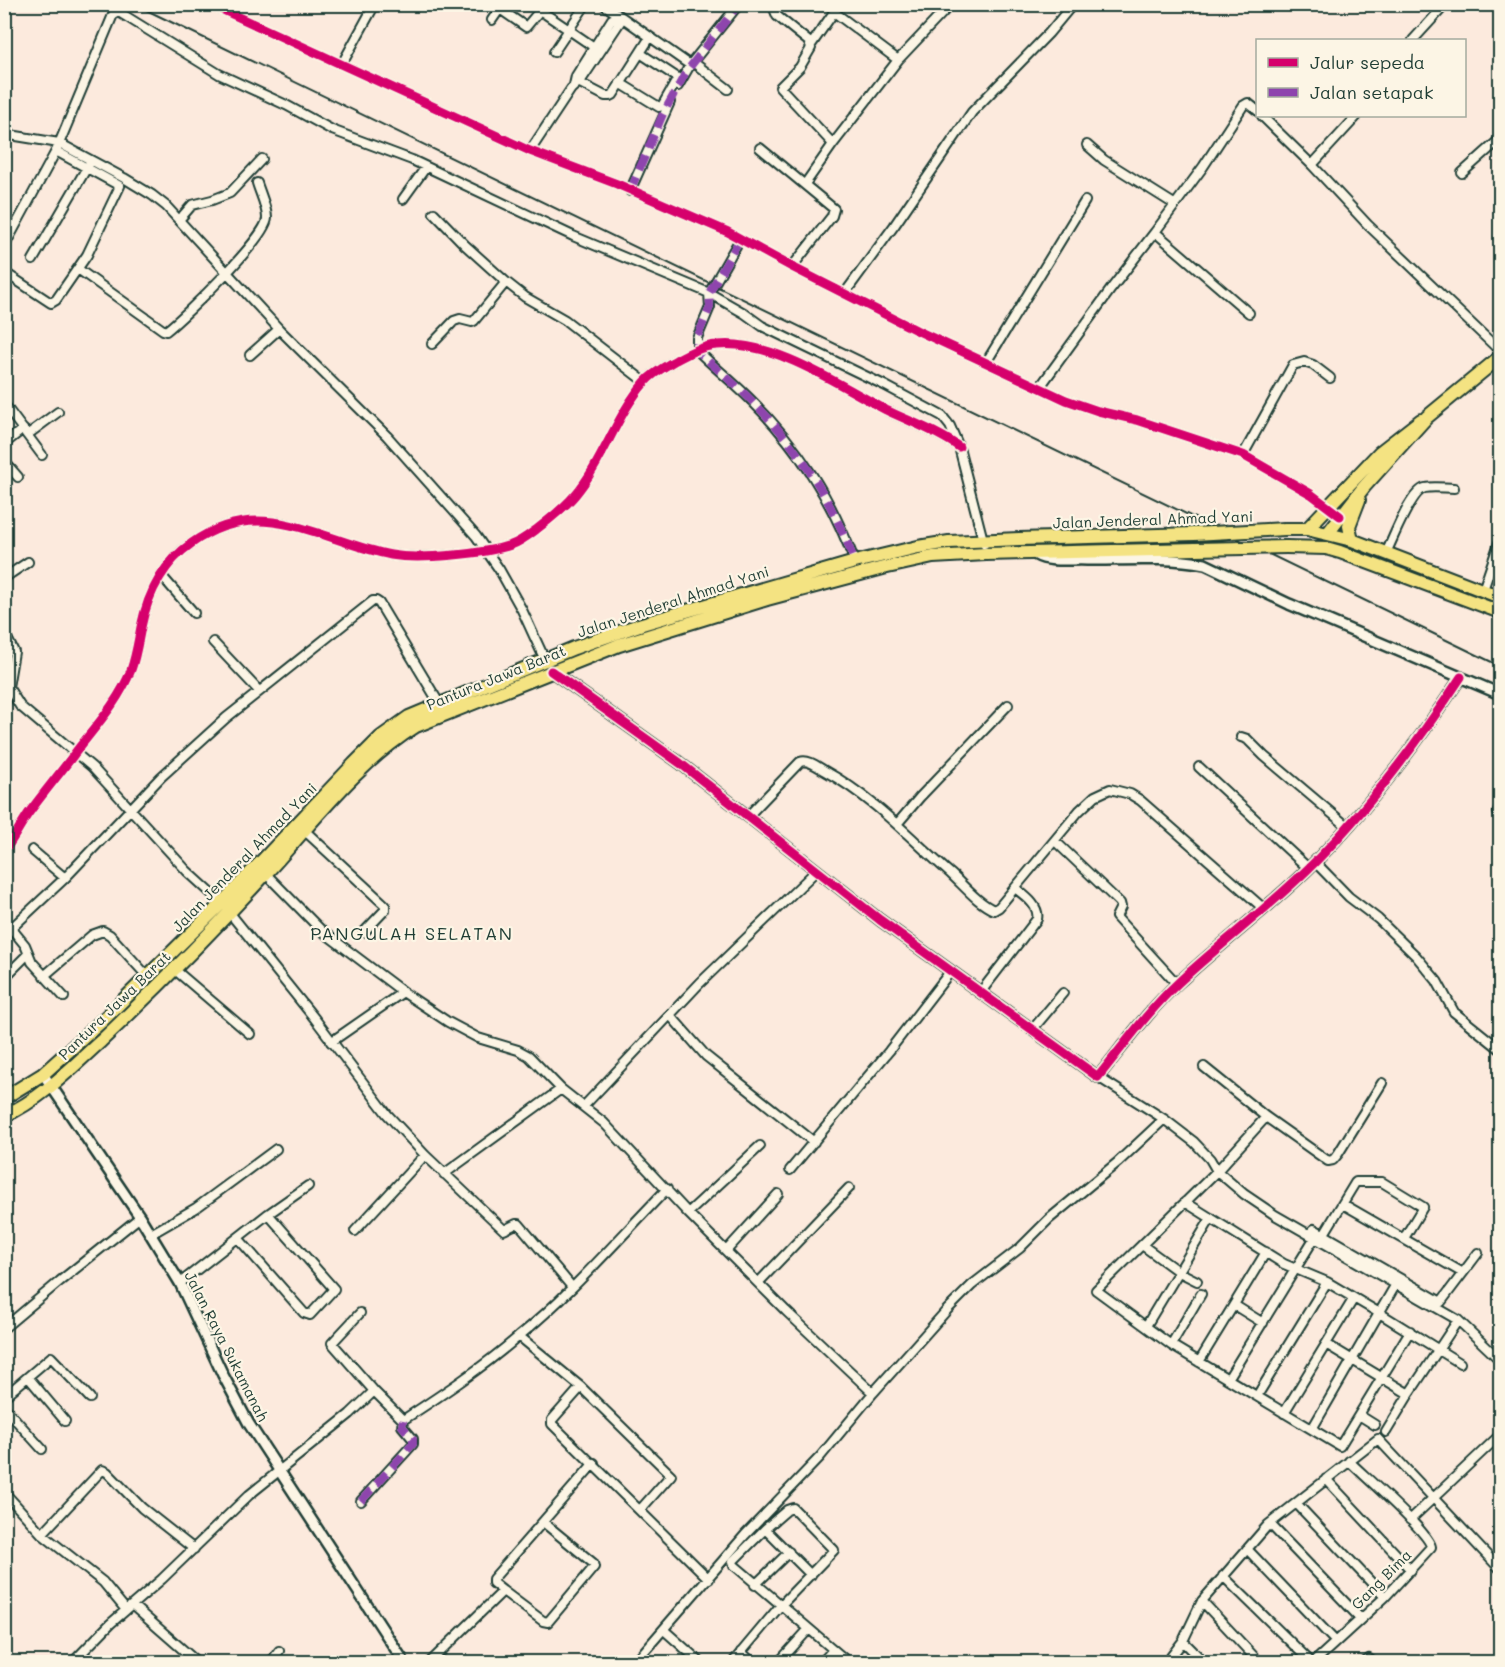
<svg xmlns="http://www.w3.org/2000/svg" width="1505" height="1667" viewBox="0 0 1505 1667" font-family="Mali,sans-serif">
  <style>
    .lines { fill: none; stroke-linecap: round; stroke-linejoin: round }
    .minor-casing { stroke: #1f3d34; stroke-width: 12 }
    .tertiary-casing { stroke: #1f3d34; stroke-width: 14 }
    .trunk-casing { stroke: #1f3d34; stroke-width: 16 }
    .minor { stroke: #fcf5e5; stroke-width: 8 }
    .tertiary { stroke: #fcf5e5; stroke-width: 9 }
    .trunk { stroke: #f4e382; stroke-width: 12 }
    .rail { stroke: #1f3d34; stroke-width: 2 }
    .trunk-bridge-casing { stroke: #1f3d34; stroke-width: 16; stroke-linecap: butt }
    .trunk-bridge { stroke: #f4e382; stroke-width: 12 }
    .quiet { stroke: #8e44ad; stroke-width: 8; stroke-dasharray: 15 8; stroke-linecap: butt }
    .cycleway-casing { stroke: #fcf5e5; stroke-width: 13 }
    .cycleway { stroke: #d6006c; stroke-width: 9 }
    .labels { text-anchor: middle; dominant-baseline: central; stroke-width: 4.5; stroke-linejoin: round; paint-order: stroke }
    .street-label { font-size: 15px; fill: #1f3d34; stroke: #fcf5e5 }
    .quarter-label { font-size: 18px; letter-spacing: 1.5px; fill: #1f3d34; stroke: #fcf5e5 }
  </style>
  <rect width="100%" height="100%" fill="#fceadd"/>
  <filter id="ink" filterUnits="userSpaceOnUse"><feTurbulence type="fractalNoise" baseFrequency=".0167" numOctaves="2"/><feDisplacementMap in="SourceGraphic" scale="12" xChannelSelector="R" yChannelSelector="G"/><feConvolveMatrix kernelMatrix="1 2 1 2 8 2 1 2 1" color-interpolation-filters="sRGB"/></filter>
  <g filter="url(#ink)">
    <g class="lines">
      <g class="minor-casing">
        <path id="minor" d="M 106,4 L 219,74 L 286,105 L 332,130 L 412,160 L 573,236 L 709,293 L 744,313 L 762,326 L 884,385 L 942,416 L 950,426 L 959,447 L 984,544
          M 210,4 L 530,151 L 617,184 L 728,232 L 792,267 L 916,330 L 1066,400 L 1098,411 L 1137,420 L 1243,455 L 1311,494 L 1340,516
          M 544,4 L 541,9 L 544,13 L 594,47
          M 603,4 L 690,65
          M 779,4 L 775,11 L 777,16 L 808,41 L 811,48 L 800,67 L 780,87 L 833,144 L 898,60 L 951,4
          M 500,9 L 526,27 L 541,9
          M 492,20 L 503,4
          M 1413,40 L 1446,4
          M 811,45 L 834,12 L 898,60
          M 554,52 L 586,4
          M 640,53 L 647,42
          M 693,62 L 728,89
          M 342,64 L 375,4
          M 576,81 L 605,96 L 611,96 L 613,95 L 640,53 L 678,78 L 662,106 L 659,107 L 620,83
          M 678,86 L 690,65 L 739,4
          M 1262,116 L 1312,165 L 1368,225 L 1500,351
          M 4,134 L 59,143 L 124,178 L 152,195 L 166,206 L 279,329 L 387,436 L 476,536 L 499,569 L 522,610 L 545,660
          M 1087,145 L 1104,160 L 1174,204
          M 760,148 L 834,209 L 832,216 L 792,267
          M 530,151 L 571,89 L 582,79 L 620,22 L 612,19 L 576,76 L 574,85
          M 1312,165 L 1357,116
          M 1462,173 L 1500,139
          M 805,184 L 833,144
          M 630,191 L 670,102
          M 403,199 L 426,167
          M 434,213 L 465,245 L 506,282 L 525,297 L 565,320 L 645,382
          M 179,220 L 192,205 L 212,200 L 230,193 L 262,159
          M 740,239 L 709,293 L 710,307 L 697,338 L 697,350 C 714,367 733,382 751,400 C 800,449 830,497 855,562
          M 4,247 L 56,151 L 115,10
          M 33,260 L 89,164
          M 78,269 L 163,330 L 166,331 C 184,317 267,237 267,218 C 267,207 260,193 257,183
          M 4,272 L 51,303 L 56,300 L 87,255 L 120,186 L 56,151
          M 845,293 L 894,226 L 972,112 L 1049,33 L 1073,4
          M 1249,313 L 1155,232 L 1203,167 L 1243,106 L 1248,103 L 1258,111
          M 432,344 L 454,321 L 460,319 L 472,322 L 474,321 L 506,282
          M 250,355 L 279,329
          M 987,361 L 1085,201
          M 1040,387 L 1111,289 L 1155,232
          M 4,404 L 42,455
          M 27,435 L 58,412
          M 4,444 L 23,429
          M 1243,455 L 1293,365 L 1304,362 L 1313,365 L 1330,378
          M 4,461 L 18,477
          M 1386,553 C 1393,539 1411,491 1425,488 C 1434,486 1445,488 1454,488
          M 161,575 L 194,613
          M 4,578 L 28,562
          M 1483,590 L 1500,540
          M 4,632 L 14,652 L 8,687 L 20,706 L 92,767 L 187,871 L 222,903
          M 213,642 L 259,691
          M 1241,737 L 1247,739 L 1264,756 L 1348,827
          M 1199,767 L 1308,868
          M 1500,807 L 1498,812 L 1500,818
          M 749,815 L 800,762 C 809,759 818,767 825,771 C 874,798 910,838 951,874 C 964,886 979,904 994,910 L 999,907 L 1079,811 L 1095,796 L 1110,789 L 1130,794 L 1140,800 L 1263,908
          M 897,824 L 920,797 L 1008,705
          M 304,830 L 385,905 L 385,910 L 364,932
          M 1055,841 L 1120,903 L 1121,907 L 1116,917 L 1177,984
          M 32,850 L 65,878
          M 4,852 C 13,839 20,826 28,814 C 44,792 62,771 78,749 C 97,725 120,699 131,670 C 136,656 138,642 141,627 C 148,593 163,563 192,543 C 262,493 322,542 391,555 C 419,560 484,554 511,545 C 520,542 529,535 537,529 C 550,519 565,507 575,495 C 603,462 616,415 645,382 C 653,373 666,366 676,360 C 689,353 702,346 717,345 C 772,339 839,385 886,410 C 911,422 937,431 959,447
          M 1315,862 L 1349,897 L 1378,919 L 1416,956 L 1437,981 L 1454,1012 L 1500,1049
          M 266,874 L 322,931 L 403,992 L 448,1022 L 478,1038 L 518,1050 L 529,1056 L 561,1089 L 604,1123 L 688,1213 L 786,1311 L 873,1393
          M 229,912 L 315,1019 L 387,1114 L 425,1155 L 504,1230 L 516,1224 L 519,1224 L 572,1287
          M 11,928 L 25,945 L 32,962 L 64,997
          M 4,935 L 65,878 L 161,777 L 226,718 L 373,601 L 376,601 L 379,603 L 439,703
          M 174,969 L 250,1034
          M 44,976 L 92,935 L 103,931 L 110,935 L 147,976
          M 4,978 L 28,954
          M 980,993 L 1037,919 C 1040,906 1025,896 1015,888
          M 670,1015 L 706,1056 L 814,1142
          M 1032,1030 L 1063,993
          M 331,1042 L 403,992
          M 1204,1067 L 1266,1117 L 1328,1161 L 1333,1160 L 1338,1154 L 1382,1083
          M 1098,1077 L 1164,1119 L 1194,1142 L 1210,1159 L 1217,1171 L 1244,1194 L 1275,1215 L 1458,1320 L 1500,1360
          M 584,1106 L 700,983 L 817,870
          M 1266,1117 L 1217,1171 L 1096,1290 L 1171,1345 L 1340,1446 L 1410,1331
          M 790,1170 L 889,1051 L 950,972
          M 444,1174 L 561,1089
          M 1185,1202 L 1284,1264 L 1327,1282 L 1381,1314 L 1460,1363
          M 688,1213 L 760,1146
          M 355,1231 L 425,1155
          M 151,1234 L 196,1208 L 276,1149
          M 1309,1234 L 1314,1229 L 1441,1302 L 1478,1253
          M 1324,1234 L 1355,1183 L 1356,1182 L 1382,1182 L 1423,1207 L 1406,1235 L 1402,1238 L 1343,1204
          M 238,1238 L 304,1313 L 310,1315 L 334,1289 L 268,1214
          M 1402,1238 L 1463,1273
          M 1142,1245 L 1179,1272 L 1197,1281
          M 727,1250 L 778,1194
          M 180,1283 L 268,1214 L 308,1186
          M 758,1283 L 849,1188
          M 1234,1305 L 1263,1323
          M 360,1313 L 332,1343 L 374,1391
          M 1146,1326 L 1211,1218
          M 4,1328 L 60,1281 L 140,1217
          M 519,1336 L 581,1387 L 552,1420 L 552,1424 L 709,1579
          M 1326,1344 L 1409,1394
          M 1171,1345 L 1201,1294
          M 1199,1362 L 1266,1252
          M 28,1377 L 65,1421
          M 1228,1379 L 1315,1237
          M 581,1387 L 671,1475 L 640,1510
          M 1257,1396 L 1327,1282
          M 4,1397 L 51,1357 L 90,1398
          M 4,1407 L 42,1449
          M 1284,1413 L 1354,1298
          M 1359,1415 L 1375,1425
          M 1312,1429 L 1396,1284
          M 1386,1432 L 1409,1394 L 1458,1320
          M 1326,1479 L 1411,1570
          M 4,1492 L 42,1534 L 103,1582 L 126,1610
          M 361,1501 L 413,1444 L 413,1439 L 402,1426 L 403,1420
          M 1296,1503 L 1385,1597
          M 1410,1520 L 1500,1435
          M 1270,1524 L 1360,1618
          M 42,1534 L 102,1470 L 107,1472 L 142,1508 L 194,1549
          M 1247,1549 L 1336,1642
          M 811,1575 L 765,1529 L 733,1561 L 734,1565 L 848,1662
          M 1223,1576 L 1311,1662
          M 755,1585 L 789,1552
          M 503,1591 L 493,1583 L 493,1579 L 594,1463
          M 1202,1601 L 1259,1662
          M 133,1606 L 197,1662
          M 664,1630 L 700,1662
          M 1183,1641 L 1204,1662
          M 741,1652 L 752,1662
          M 73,1662 L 110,1624 L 162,1579 L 249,1495 L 350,1414 L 374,1391 L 403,1420 C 443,1394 482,1368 518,1337 C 572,1293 618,1239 667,1189
          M 271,1662 L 279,1651
          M 430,1662 L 503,1591 L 543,1621 L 548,1622 L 594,1567 L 593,1563 L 543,1522
          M 635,1662 L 745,1535 L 820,1457 L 873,1393 L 947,1310 L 972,1285 L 1020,1248 L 1049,1219 L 1118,1162 L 1164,1119
          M 733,1662 L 780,1606 L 834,1550 L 793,1508 L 787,1510 L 765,1529
          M 779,1662 L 808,1630
          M 822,1662 L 833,1650
          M 1167,1662 L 1183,1641 L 1202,1601 L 1268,1525 L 1378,1439 L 1500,1569
          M 1314,1662 L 1385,1597 L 1431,1547 C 1430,1533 1363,1475 1349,1461
          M 1365,1662 L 1369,1659 L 1373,1662"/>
      </g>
      <g class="tertiary-casing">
        <path id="tertiary" d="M 1036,555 C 1050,563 1071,559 1087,560 C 1126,560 1167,557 1205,564 L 1289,604 L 1500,694
          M 551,671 L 680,763 L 880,920 L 1098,1077 C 1124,1045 1148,1011 1178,983 C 1223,941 1274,904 1317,860 C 1372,804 1418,742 1461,677
          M 43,1074 L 140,1217 L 180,1283 L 223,1375 L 249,1424 L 404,1662"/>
      </g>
      <g class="trunk-casing">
        <path id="trunk" d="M 1285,529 L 1307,529 L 1352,540 L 1500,597
          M 1307,529 L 1380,452 L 1421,420
          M 1328,533 L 1364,487 L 1427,417 L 1500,357
          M 1352,540 L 1349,526 L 1359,500
          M 1286,547 L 1326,548 L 1340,552 L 1500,612
          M 4,1098 L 43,1074 L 103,1020 L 222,903 L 354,764 L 381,737 L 409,717 L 574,648 L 642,624 L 855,562 L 918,547 L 949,542 L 1019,539 L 1194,534
          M 4,1116 C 42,1099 71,1068 101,1041 C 158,987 214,930 267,872 C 313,822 358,762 416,726 L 619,645 L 767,599 L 883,568 L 933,557 L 986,554 L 1196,549"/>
      </g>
      <use href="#minor" class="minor"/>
      <use href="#tertiary" class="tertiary"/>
      <use href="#trunk" class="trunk"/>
      <path class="rail" d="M 134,4 L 1500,666"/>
      <g class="trunk-bridge-casing">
        <path id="trunk-bridge" d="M 1194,534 L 1285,529
          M 1196,549 L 1286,547"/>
      </g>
      <use href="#trunk-bridge" class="trunk-bridge"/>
      <path class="quiet" d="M 630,191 L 663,114 L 686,72 L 739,4
        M 740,239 L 709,293 L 710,307 L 697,338 L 697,350 C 714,367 733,382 751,400 C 800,449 830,497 855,562
        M 361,1501 L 413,1444 L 413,1439 L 402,1426 L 403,1420"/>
      <g class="cycleway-casing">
        <path id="cycleway" d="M 210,4 L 530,151 L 617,184 L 728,232 L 792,267 L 916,330 L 1066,400 L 1098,411 L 1137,420 L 1243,455 L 1311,494 L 1340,516
          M 551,671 L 680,763 L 880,920 L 1098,1077 C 1124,1045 1148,1011 1178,983 C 1223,941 1274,904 1317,860 C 1372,804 1418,742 1461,677
          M 4,852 C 13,839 20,826 28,814 C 44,792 62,771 78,749 C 97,725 120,699 131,670 C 136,656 138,642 141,627 C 148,593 163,563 192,543 C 262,493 322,542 391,555 C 419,560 484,554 511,545 C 520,542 529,535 537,529 C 550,519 565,507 575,495 C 603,462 616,415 645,382 C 653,373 666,366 676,360 C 689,353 702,346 717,345 C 772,339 839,385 886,410 C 911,422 937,431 959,447"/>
      </g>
      <use href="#cycleway" class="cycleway"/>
    </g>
  </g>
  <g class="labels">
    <g class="street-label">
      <text transform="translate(1153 519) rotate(-2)">Jalan Jenderal Ahmad Yani</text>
      <text transform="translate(673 601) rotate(-18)">Jalan Jenderal Ahmad Yani</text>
      <text transform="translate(496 677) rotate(-22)">Pantura Jawa Barat</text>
      <text transform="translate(244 857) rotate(-46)">Jalan Jenderal Ahmad Yani</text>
      <text transform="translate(114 1005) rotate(-44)">Pantura Jawa Barat</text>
      <text transform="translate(227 1346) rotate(63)">Jalan Raya Sukamanah</text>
      <text transform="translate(1381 1579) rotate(-45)">Gang Bima</text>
    </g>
    <g class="quarter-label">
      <text x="412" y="933">PANGULAH SELATAN</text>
    </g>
  </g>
  <rect width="1505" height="1667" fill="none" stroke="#fcf5e5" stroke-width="24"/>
  <rect x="12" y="12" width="1481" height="1643" fill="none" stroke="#1f3d34" stroke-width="2" filter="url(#ink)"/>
  <rect x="1256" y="39" width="210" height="78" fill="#fcf5e5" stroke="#a4ab9e" stroke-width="1.5"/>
  <rect x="1268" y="58" width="30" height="9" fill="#d6006c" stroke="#a4ab9e" stroke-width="1.5"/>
  <text x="1310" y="69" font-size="18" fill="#1f3d34">Jalur sepeda</text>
  <rect x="1268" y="88" width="30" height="9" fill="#8e44ad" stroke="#a4ab9e" stroke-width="1.5"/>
  <text x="1310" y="99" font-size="18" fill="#1f3d34">Jalan setapak</text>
</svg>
